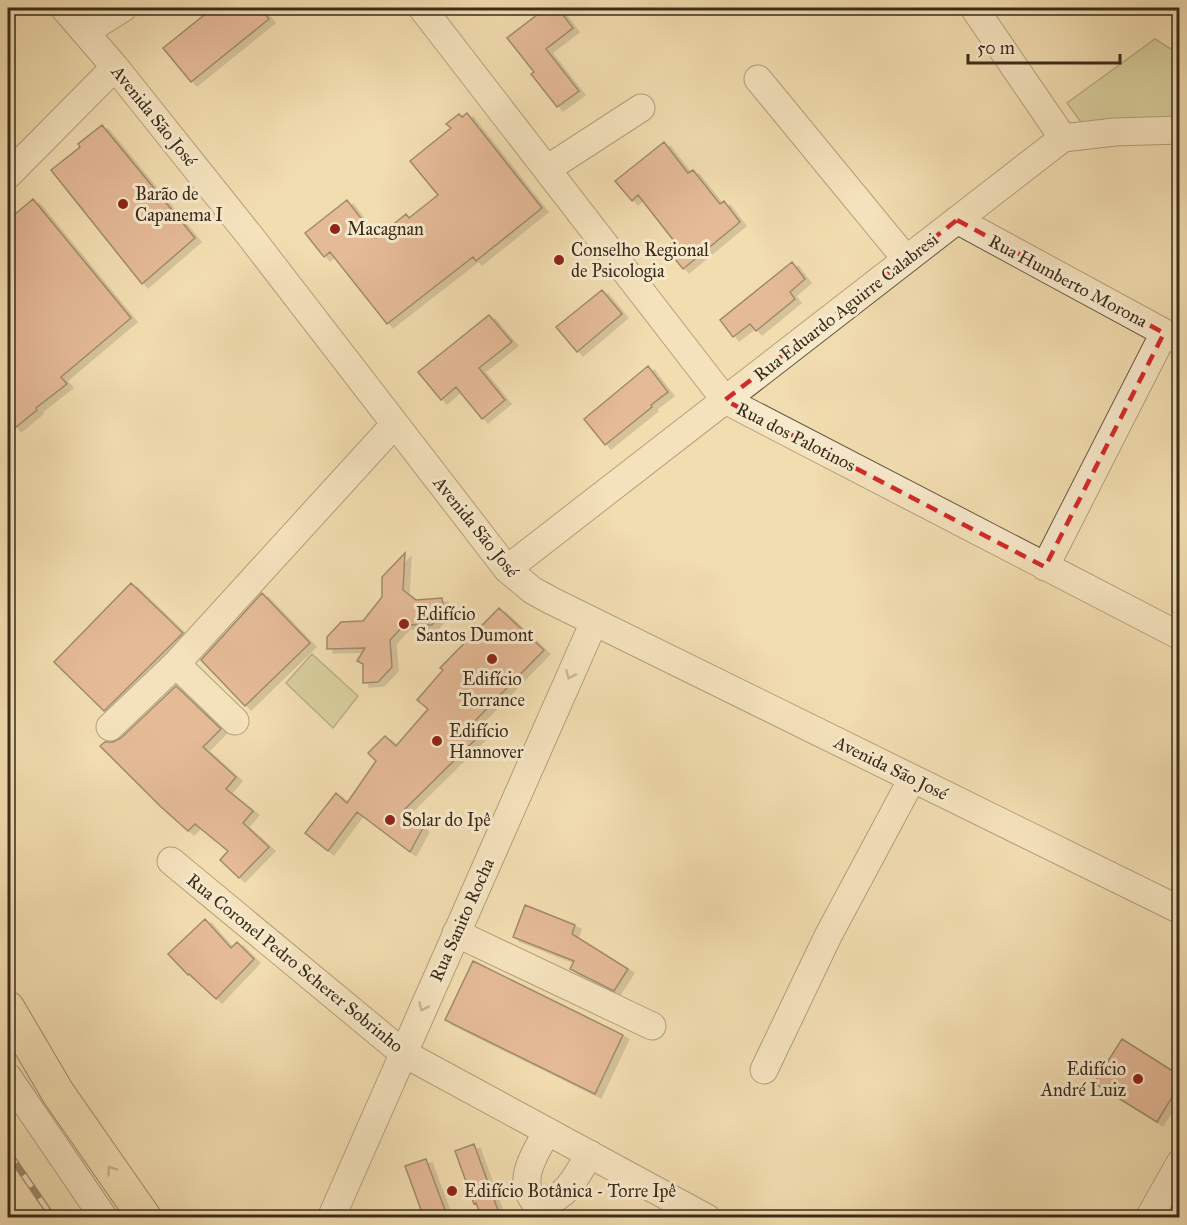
<svg xmlns="http://www.w3.org/2000/svg" width="1187" height="1225" viewBox="0 0 1187 1225" font-family="'IM FELL Great Primer',serif">
  <style>
    .green { fill: #bdc089; stroke: #7c7652; stroke-width: 1.5 }
    .building { fill: #d69179; stroke: #3a2b1b; stroke-width: 1.5; filter: url(#shadow) }
    .lines { fill: none; stroke-linecap: round; stroke-linejoin: round }
    .minor-casing { stroke: #685840; stroke-width: 29 }
    .major-casing { stroke: #3a2b1b; stroke-width: 35 }
    .minor { stroke: #f7e9cc; stroke-width: 27 }
    .major { stroke: #f2ddb0; stroke-width: 33 }
    .rail-casing { stroke: #3a2b1b; stroke-width: 7 }
    .rail { stroke: #f7e9cc; stroke-width: 4.5; stroke-dasharray: 14; stroke-linecap: butt }
    .oneway { stroke: #988a74 }
    .oneway2 { stroke: #968466 }
    .marked { fill: none; stroke: #d62828; stroke-width: 4.5; stroke-dasharray: 12 8; stroke-linejoin: round }
    .poi-dot { fill: #8f2418; stroke: #f7e9cc; stroke-width: 2 }
    .labels { text-anchor: middle; dominant-baseline: central; stroke-width: 6; stroke-linejoin: round; paint-order: stroke }
    .street-label { font-size: 18px; fill: #3a2b1b; stroke: #f7e9cc }
    .poi-label { font-size: 18px; fill: #3a2b1b; stroke: #f7e9cc; text-anchor: start }
  </style>
  <defs>
    <filter id="shadow"><feDropShadow dx="6" dy="4" stdDeviation="0" flood-color="#0004"/></filter>
  </defs>
  <rect width="100%" height="100%" fill="#f2ddb0"/>
  <filter id="stains"><feTurbulence type="fractalNoise" baseFrequency=".00333" numOctaves="4"/><feColorMatrix values="0 0 0 0 .2 0 0 0 0 .09 0 0 0 0 .02 0 0 0 .5 -.17"/></filter>
  <radialGradient id="worn" r=".72"><stop offset=".6" stop-color="#630" stop-opacity="0"/><stop offset="1" stop-color="#630" stop-opacity=".3"/></radialGradient>
  <path class="green" d="M 1155,39 L 1179,54 L 1179,118 L 1083,125 L 1067,103 Z
    M 312,654 L 358,696 L 333,728 L 286,683 Z"/>
  <path class="building" d="M 213,8 L 260,8 L 269,19 L 191,82 L 163,48 Z
    M 546,8 L 558,8 L 573,28 L 546,49 L 579,91 L 557,107 L 531,74 L 534,72 L 507,38 Z
    M 467,113 L 542,208 L 476,261 L 473,257 L 387,324 L 330,252 L 324,257 L 305,233 L 347,200 L 376,238 L 406,214 L 409,218 L 438,195 L 410,161 L 451,128 L 446,124 L 459,114 L 462,117 Z
    M 102,125 L 195,238 L 142,284 L 51,170 L 80,147 L 78,144 Z
    M 664,142 L 688,173 L 693,170 L 720,204 L 724,201 L 740,222 L 683,269 L 666,248 L 674,241 L 638,195 L 632,201 L 615,181 Z
    M 33,199 L 131,318 L 61,377 L 67,384 L 36,408 L 37,410 L 15,428 L 8,418 L 8,220 Z
    M 792,262 L 805,279 L 790,292 L 795,299 L 756,331 L 750,324 L 733,337 L 720,320 Z
    M 602,290 L 622,314 L 577,352 L 556,327 Z
    M 489,315 L 512,342 L 479,368 L 505,400 L 482,419 L 456,387 L 441,400 L 418,372 Z
    M 648,366 L 668,392 L 651,405 L 652,407 L 605,445 L 584,419 Z
    M 405,553 L 403,590 L 416,600 L 442,598 L 444,611 L 432,625 L 404,625 L 390,640 L 392,667 L 378,682 L 363,683 L 363,664 L 357,661 L 365,648 L 327,649 L 327,637 L 341,622 L 363,621 L 382,597 L 382,577 Z
    M 131,583 L 183,633 L 104,711 L 54,662 Z
    M 262,593 L 310,643 L 245,706 L 201,660 Z
    M 499,608 L 544,650 L 472,724 L 482,733 L 402,812 L 423,828 L 410,852 L 357,812 L 328,851 L 305,833 L 336,793 L 347,803 L 376,761 L 368,753 L 385,736 L 396,746 L 428,709 L 417,700 L 443,670 L 440,668 Z
    M 176,686 L 221,729 L 203,747 L 236,777 L 226,789 L 253,811 L 243,823 L 269,847 L 239,878 L 220,860 L 228,851 L 195,824 L 188,831 L 160,806 L 100,746 L 105,742 L 113,742 L 121,738 Z
    M 525,905 L 575,925 L 572,934 L 628,969 L 614,991 L 570,969 L 574,961 L 513,937 Z
    M 205,919 L 231,948 L 237,942 L 254,959 L 216,999 L 189,974 L 188,975 L 168,954 Z
    M 473,961 L 623,1035 L 595,1094 L 445,1020 Z
    M 1122,1039 L 1179,1075 L 1179,1086 L 1157,1122 L 1094,1083 Z
    M 474,1144 L 499,1213 L 487,1218 L 482,1218 L 476,1203 L 474,1204 L 455,1151 Z
    M 426,1159 L 448,1218 L 424,1218 L 405,1166 Z"/>
  <g class="lines">
    <g class="minor-casing">
      <path id="minor" d="M 64,8 L 115,67 L 250,236 L 507,569 L 532,590 L 550,600 L 1180,910
        M 422,8 L 725,400 L 1180,636
        M 974,8 L 1063,138
        M 85,32 L 123,8
        M 758,79 L 906,259
        M 547,169 L 641,108
        M 8,175 L 115,67
        M 957,220 L 1178,340
        M 1045,567 L 1164,333
        M 507,569 L 1063,138 L 1115,132 L 1180,130
        M 176,664 L 235,721
        M 110,727 L 176,664 L 394,425
        M 171,861 L 403,1053 L 707,1218
        M 456,933 L 652,1026
        M 764,1070 L 828,936 L 912,779
        M 8,1077 L 104,1218
        M 547,1131 C 536,1153 516,1179 534,1201 C 565,1205 575,1177 590,1154
        M 331,1218 L 594,622
        M 1149,1218 L 1180,1163"/>
    </g>
    <g class="major-casing">
      <path id="major" d="M 8,1008 L 58,1093 L 145,1218"/>
    </g>
    <use href="#minor" class="minor"/>
    <use href="#major" class="major"/>
    <g class="rail-casing">
      <path id="rail" d="M 8,1152 L 53,1218"/>
    </g>
    <use href="#rail" class="rail"/>
  </g>
  <defs><path id="oneway-chevron" d="M-2-3.5L2.5 0L-2 3.5" fill="none" stroke-width="1.6" stroke-linecap="round" stroke-linejoin="round" transform="scale(1.5)"/></defs>
  <g class="oneway">
    <use href="#oneway-chevron" transform="translate(570 675) rotate(114)"/>
    <use href="#oneway-chevron" transform="translate(423 1007) rotate(114)"/>
  </g>
  <use class="oneway2" href="#oneway-chevron" transform="translate(111 1170) rotate(-126)"/>
  <path d="M0 0H1187V1225H0ZM 957,220 L 1164,333 L 1045,567 L 725,400 Z" fill="#f2ddb0" fill-opacity=".55" fill-rule="evenodd"/>
  <path class="marked" d="M 957,220 L 1164,333 L 1045,567 L 725,400 Z"/>
  <g class="poi-dot">
    <circle cx="123" cy="204" r="6"/>
    <circle cx="335" cy="229" r="6"/>
    <circle cx="559" cy="260" r="6"/>
    <circle cx="404" cy="624" r="6"/>
    <circle cx="492" cy="659" r="6"/>
    <circle cx="437" cy="741" r="6"/>
    <circle cx="390" cy="820" r="6"/>
    <circle cx="1138" cy="1079" r="6"/>
    <circle cx="452" cy="1191" r="6"/>
  </g>
  <g class="labels">
    <g class="street-label">
      <text transform="translate(154 116) rotate(51)">Avenida São José</text>
      <text transform="translate(1068 281) rotate(28)">Rua Humberto Morona</text>
      <text transform="translate(846 307) rotate(-38)">Rua Eduardo Aguirre Calabresi</text>
      <text transform="translate(796 437) rotate(27)">Rua dos Palotinos</text>
      <text transform="translate(476 527) rotate(51)">Avenida São José</text>
      <text transform="translate(891 768) rotate(26)">Avenida São José</text>
      <text transform="translate(462 920) rotate(-66)">Rua Sanito Rocha</text>
      <text transform="translate(295 963) rotate(39)">Rua Coronel Pedro Scherer Sobrinho</text>
    </g>
    <g class="poi-label">
      <text x="135" y="194">Barão de<tspan x="135" dy="21">Capanema I</tspan></text>
      <text x="347" y="229">Macagnan</text>
      <text x="571" y="250">Conselho Regional<tspan x="571" dy="21">de Psicologia</tspan></text>
      <text x="416" y="614">Edifício<tspan x="416" dy="21">Santos Dumont</tspan></text>
      <text x="492" y="679" text-anchor="middle">Edifício<tspan x="492" dy="21">Torrance</tspan></text>
      <text x="449" y="731">Edifício<tspan x="449" dy="21">Hannover</tspan></text>
      <text x="402" y="820">Solar do Ipê</text>
      <text x="1126" y="1069" text-anchor="end">Edifício<tspan x="1126" dy="21">André Luiz</tspan></text>
      <text x="464" y="1191">Edifício Botânica - Torre Ipê</text>
    </g>
  </g>
  <rect width="1187" height="1225" fill="none" stroke="#f2ddb0" stroke-width="30"/>
  <rect x="9" y="9" width="1169" height="1207" fill="none" stroke="#3a2b1b" stroke-width="3"/>
  <rect x="15" y="15" width="1157" height="1195" fill="none" stroke="#3a2b1b" stroke-width="1.5"/>
  <path d="M968 54v9h152v-9" fill="none" stroke="#3a2b1b" stroke-width="3"/>
  <text x="977" y="54" font-size="18" fill="#3a2b1b" stroke="#f7e9cc" stroke-width="4.5" paint-order="stroke">50 m</text>
  <rect width="100%" height="100%" filter="url(#stains)"/>
  <rect width="100%" height="100%" fill="url(#worn)"/>
</svg>
